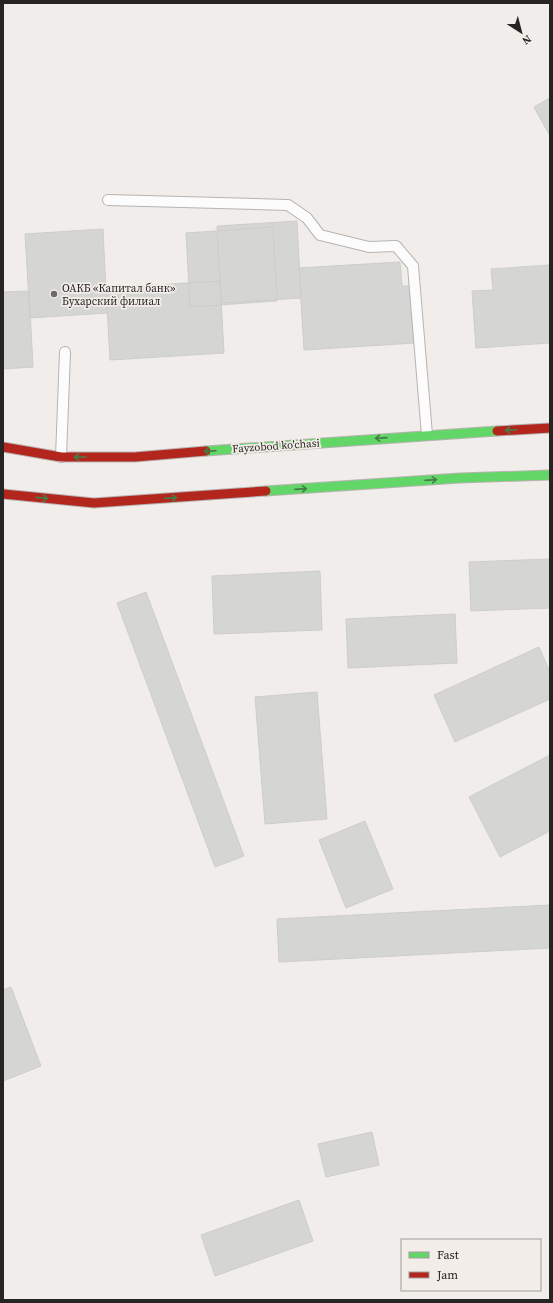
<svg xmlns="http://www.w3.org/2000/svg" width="553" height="1303" viewBox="0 0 553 1303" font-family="'Source Serif 4',serif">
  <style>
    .building { fill: #d5d5d4; stroke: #cdcdcc }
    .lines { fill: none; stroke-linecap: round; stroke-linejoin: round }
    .lane-casing { stroke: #b6b3b1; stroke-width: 12 }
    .fast-casing { stroke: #b6b3b1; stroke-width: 11 }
    .jam-casing { stroke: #b6b3b1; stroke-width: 11 }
    .lane { stroke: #fdfcfc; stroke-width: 10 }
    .fast { stroke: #63d668; stroke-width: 9 }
    .jam { stroke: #b3261e; stroke-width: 9 }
    .oneway { stroke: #447e46 }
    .poi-dot { fill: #6d6b69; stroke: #f2ede8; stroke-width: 1.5 }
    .labels { text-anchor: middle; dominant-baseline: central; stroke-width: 3.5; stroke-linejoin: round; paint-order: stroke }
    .poi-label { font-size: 11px; fill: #262523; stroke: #f2ede8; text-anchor: start }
    .street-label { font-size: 11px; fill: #262523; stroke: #f2ede8 }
  </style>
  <rect width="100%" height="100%" fill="#f0edea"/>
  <path class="building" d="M 550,98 L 550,136 L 534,107 Z
    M 297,221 L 301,298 L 221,303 L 217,226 Z
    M 273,227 L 277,301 L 190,307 L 186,233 Z
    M 103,229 L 107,313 L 30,318 L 25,234 Z
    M 400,262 L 402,286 L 412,286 L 415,343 L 304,350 L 299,268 Z
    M 550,265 L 550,343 L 476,348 L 472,291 L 493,290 L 491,269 Z
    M 220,281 L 224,353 L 110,360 L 106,288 Z
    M 29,291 L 33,367 L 3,369 L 3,292 Z
    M 550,559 L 550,608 L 471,611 L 469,562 Z
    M 320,571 L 322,630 L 214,634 L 212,576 Z
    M 146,592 L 244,856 L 215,867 L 117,603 Z
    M 455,614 L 457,663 L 348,668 L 346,619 Z
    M 539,647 L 550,672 L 550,699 L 455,742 L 434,695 Z
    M 317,692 L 327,819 L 265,824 L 255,697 Z
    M 550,755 L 550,831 L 500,857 L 469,797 Z
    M 365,821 L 393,889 L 346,908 L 319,840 Z
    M 550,905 L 550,948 L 279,962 L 277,919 Z
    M 11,987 L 41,1066 L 3,1081 L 3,990 Z
    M 372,1132 L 379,1165 L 326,1177 L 318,1144 Z
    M 299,1200 L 313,1241 L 215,1276 L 201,1235 Z"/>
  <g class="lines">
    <g class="lane-casing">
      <path id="lane" d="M 108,200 L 288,205 L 307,218 L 320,235 L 369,247 L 396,246 L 413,266 L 427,435
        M 61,457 L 65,352"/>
    </g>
    <g class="fast-casing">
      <path id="fast" d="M 206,451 L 497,431
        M 266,491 L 460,478 L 550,475"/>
    </g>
    <g class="jam-casing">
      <path id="jam" d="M 497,431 L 550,428
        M 3,447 L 61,457 L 135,457 L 206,451
        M 3,494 L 94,503 L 266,491"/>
    </g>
    <use href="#lane" class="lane"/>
    <use href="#fast" class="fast"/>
    <use href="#jam" class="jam"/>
  </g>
  <defs><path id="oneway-shaft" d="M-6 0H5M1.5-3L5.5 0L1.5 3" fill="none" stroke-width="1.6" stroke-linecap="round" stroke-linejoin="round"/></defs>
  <g class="oneway">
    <use href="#oneway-shaft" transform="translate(511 430) rotate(177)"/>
    <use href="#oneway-shaft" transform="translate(381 438) rotate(176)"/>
    <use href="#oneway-shaft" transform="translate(210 451) rotate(176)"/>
    <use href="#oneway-shaft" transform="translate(80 457) rotate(180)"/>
    <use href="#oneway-shaft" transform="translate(431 480) rotate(-4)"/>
    <use href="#oneway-shaft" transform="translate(301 489) rotate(-4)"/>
    <use href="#oneway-shaft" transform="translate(42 498) rotate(6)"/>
    <use href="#oneway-shaft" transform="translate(171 498) rotate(-4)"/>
  </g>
  <circle class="poi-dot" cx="54" cy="294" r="4"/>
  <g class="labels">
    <g class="poi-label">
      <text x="62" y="288">ОАКБ «Капитал банк»<tspan x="62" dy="13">Бухарский филиал</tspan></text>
    </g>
    <g class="street-label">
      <text transform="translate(276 446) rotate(-4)">Fayzobod ko'chasi</text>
    </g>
  </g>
  <rect width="553" height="1303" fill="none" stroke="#262523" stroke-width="8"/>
  <rect x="401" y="1239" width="140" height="52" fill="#f2ede8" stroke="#a09d99"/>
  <rect x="409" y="1252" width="20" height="6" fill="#63d668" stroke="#a09d99"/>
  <text x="437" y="1259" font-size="12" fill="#262523">Fast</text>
  <rect x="409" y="1272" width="20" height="6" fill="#b3261e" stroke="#a09d99"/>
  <text x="437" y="1279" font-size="12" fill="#262523">Jam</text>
  <g transform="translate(521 32) rotate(144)" stroke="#f2ede8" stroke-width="3" paint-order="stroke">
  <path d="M0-3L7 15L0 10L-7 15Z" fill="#262523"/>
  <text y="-6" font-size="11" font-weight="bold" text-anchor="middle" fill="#262523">N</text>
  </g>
</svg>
